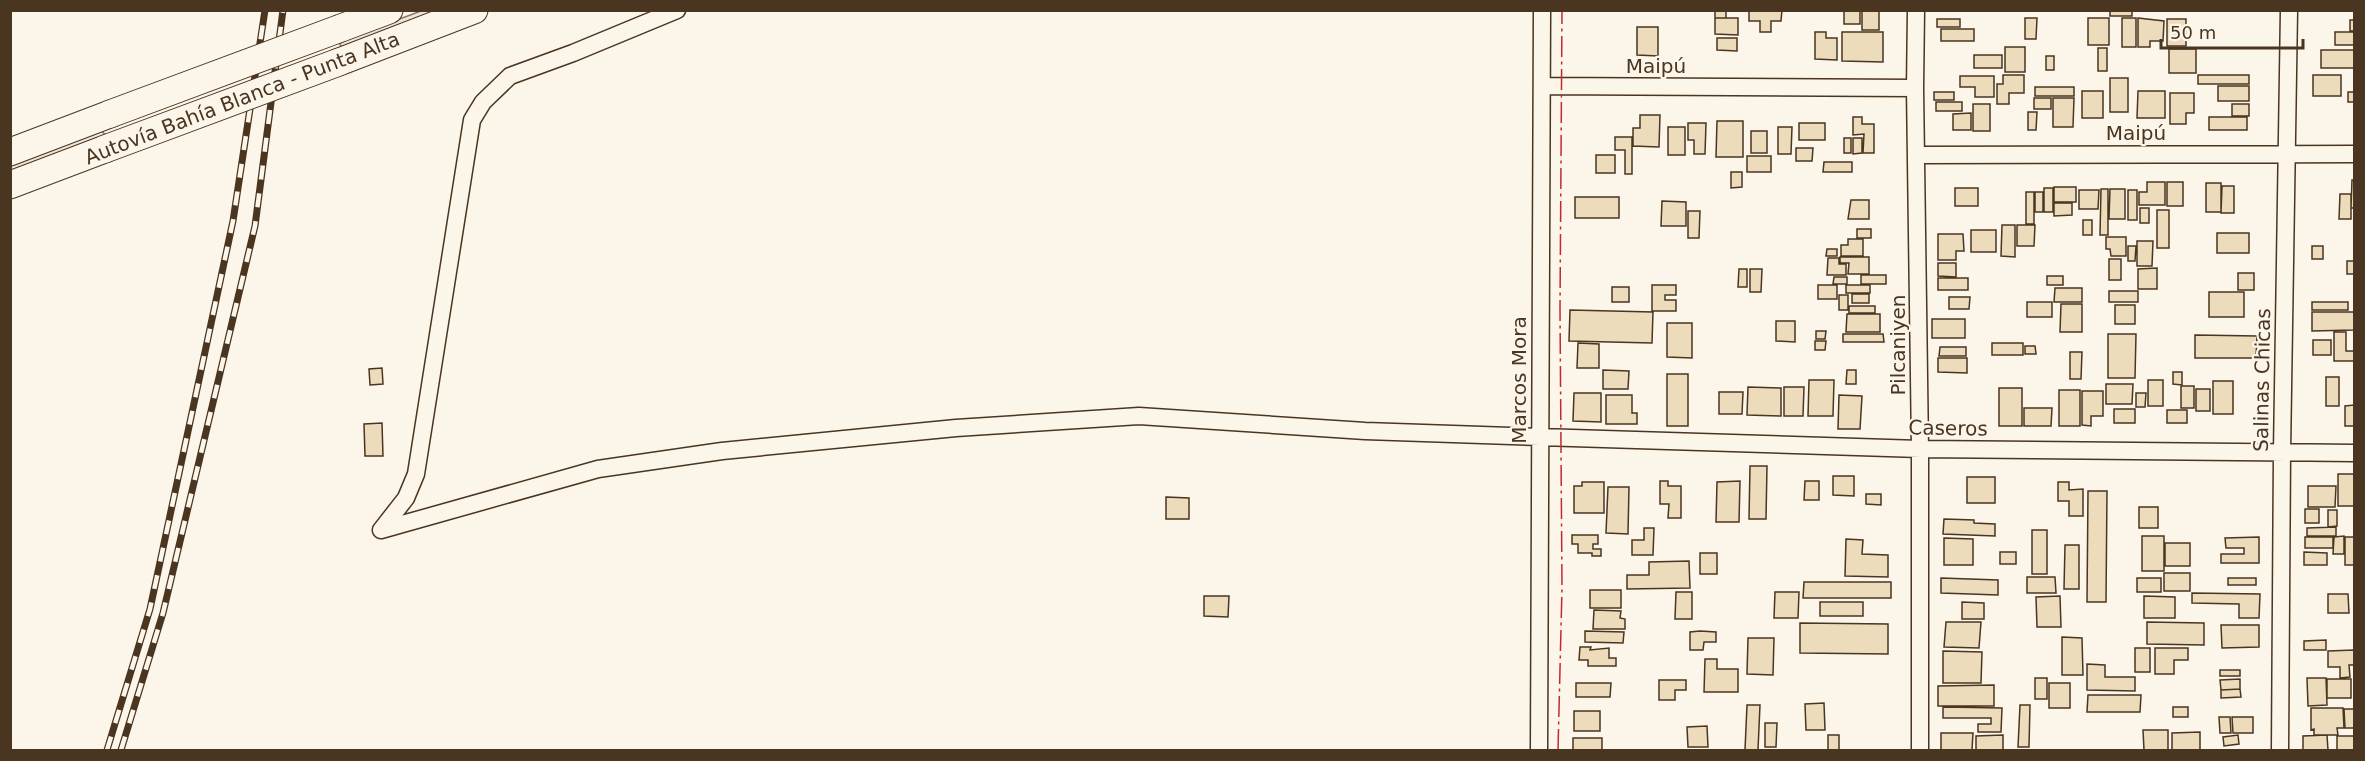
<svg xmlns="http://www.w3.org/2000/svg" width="2365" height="761" viewBox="0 0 2365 761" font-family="'DejaVu Sans',sans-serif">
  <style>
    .green { fill: #ede6d9; stroke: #887966; stroke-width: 1.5 }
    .building { fill: #ecdcbc; stroke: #4a3520; stroke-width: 1.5 }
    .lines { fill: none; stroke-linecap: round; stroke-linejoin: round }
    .street-casing { stroke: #4a3520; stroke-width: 19 }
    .primary-casing { stroke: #4a3520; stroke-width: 29 }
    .street { stroke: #fbf6e9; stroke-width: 16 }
    .primary { stroke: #fbf6e9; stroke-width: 27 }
    .rail-casing { stroke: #4a3520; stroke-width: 7 }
    .rail { stroke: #fbf6e9; stroke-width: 4.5; stroke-dasharray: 14; stroke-linecap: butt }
    .primary-bridge-casing { stroke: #4a3520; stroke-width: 29; stroke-linecap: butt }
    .primary-bridge { stroke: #fbf6e9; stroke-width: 27 }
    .power { stroke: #c62828; stroke-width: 1.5; stroke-dasharray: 21 4.5 3 4.5; stroke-linecap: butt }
    .labels { text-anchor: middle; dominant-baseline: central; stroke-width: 4.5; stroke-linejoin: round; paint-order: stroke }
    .street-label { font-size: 20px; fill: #4a3520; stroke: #fbf6e9 }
  </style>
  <rect width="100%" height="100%" fill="#fbf6e9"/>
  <path class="green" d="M 421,11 L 447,11 L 341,47 L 340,44 L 346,39 Z
    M 101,131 L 106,135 L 11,174 L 11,166 Z"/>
  <path class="building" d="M 1715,10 L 1726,10 L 1726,18 L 1715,18 Z
    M 1749,10 L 1782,10 L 1781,21 L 1771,21 L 1771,32 L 1760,32 L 1760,21 L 1749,21 Z
    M 1844,10 L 1860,10 L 1860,24 L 1844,24 Z
    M 1862,10 L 1879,10 L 1879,30 L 1862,30 Z
    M 2110,10 L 2132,10 L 2132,16 L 2110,16 Z
    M 1715,18 L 1738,18 L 1738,35 L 1715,34 Z
    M 2025,18 L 2037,18 L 2036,39 L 2025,39 Z
    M 2088,18 L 2109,18 L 2109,45 L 2088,45 Z
    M 2122,18 L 2136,18 L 2136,47 L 2122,47 Z
    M 2138,18 L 2164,21 L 2163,41 L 2150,41 L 2150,47 L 2138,47 Z
    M 1937,19 L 1960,19 L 1960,27 L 1937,27 Z
    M 2167,19 L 2186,19 L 2186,46 L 2167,46 Z
    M 2350,20 L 2354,20 L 2354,31 L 2350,31 Z
    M 1637,27 L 1658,27 L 1658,56 L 1637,55 Z
    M 1941,29 L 1974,29 L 1974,41 L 1941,41 Z
    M 1815,32 L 1826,32 L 1826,38 L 1837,38 L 1837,60 L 1815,59 Z
    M 1842,32 L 1883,32 L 1883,62 L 1842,61 Z
    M 2335,32 L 2354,32 L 2354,45 L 2335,45 Z
    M 1717,38 L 1737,38 L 1737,51 L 1717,50 Z
    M 2005,47 L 2025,47 L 2025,72 L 2005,72 Z
    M 2098,48 L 2107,48 L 2107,71 L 2098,71 Z
    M 2169,49 L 2196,49 L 2196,73 L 2169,73 Z
    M 2321,50 L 2354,50 L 2354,68 L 2321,68 Z
    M 1974,55 L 2002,55 L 2002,68 L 1974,68 Z
    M 2046,56 L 2054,56 L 2054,70 L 2046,70 Z
    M 2003,75 L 2024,75 L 2024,93 L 2009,93 L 2009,104 L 1997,104 L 1997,84 L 2003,84 Z
    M 2198,75 L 2249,75 L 2249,84 L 2198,84 Z
    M 2313,75 L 2341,75 L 2341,96 L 2313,96 Z
    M 1960,76 L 1994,76 L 1994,97 L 1975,97 L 1975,87 L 1960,87 Z
    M 2110,78 L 2128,78 L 2128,112 L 2110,112 Z
    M 2354,85 L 2354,102 L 2348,102 L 2348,92 L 2354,92 Z
    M 2218,86 L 2249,86 L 2249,101 L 2218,101 Z
    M 2035,87 L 2074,87 L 2074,96 L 2035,96 Z
    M 2082,91 L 2103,91 L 2103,118 L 2082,118 Z
    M 2138,91 L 2165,91 L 2165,118 L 2137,118 Z
    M 1934,92 L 1954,92 L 1954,100 L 1934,100 Z
    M 2170,93 L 2194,93 L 2194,113 L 2186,113 L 2186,124 L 2170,124 Z
    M 2034,98 L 2051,98 L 2051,109 L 2034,109 Z
    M 2053,98 L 2074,98 L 2073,127 L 2053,127 Z
    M 1936,102 L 1962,102 L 1962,111 L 1936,111 Z
    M 1973,104 L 1990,104 L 1990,131 L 1973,131 Z
    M 2232,104 L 2249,104 L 2249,116 L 2232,116 Z
    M 2028,112 L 2037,112 L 2036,130 L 2028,130 Z
    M 1971,113 L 1971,130 L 1953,130 L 1953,114 Z
    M 1640,115 L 1660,115 L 1659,147 L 1633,146 L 1633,128 L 1640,128 Z
    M 1853,117 L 1862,117 L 1862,124 L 1874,124 L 1874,153 L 1863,153 L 1864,134 L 1853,135 Z
    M 2209,117 L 2247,117 L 2247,130 L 2209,130 Z
    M 1717,121 L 1743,121 L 1743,157 L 1716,157 Z
    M 1688,123 L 1706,123 L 1705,154 L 1694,154 L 1694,140 L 1688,140 Z
    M 1799,123 L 1825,123 L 1825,140 L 1799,140 Z
    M 1668,127 L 1685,127 L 1685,155 L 1668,155 Z
    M 1778,127 L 1792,127 L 1791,154 L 1778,154 Z
    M 1751,131 L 1767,131 L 1767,153 L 1751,153 Z
    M 1615,137 L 1632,137 L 1632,174 L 1625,174 L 1625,150 L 1615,150 Z
    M 1844,138 L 1851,138 L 1851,153 L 1844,153 Z
    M 1853,138 L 1862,138 L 1862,153 L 1853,154 Z
    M 1796,148 L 1813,148 L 1812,161 L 1796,161 Z
    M 1596,155 L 1615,155 L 1615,173 L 1596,173 Z
    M 1747,156 L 1771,156 L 1771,172 L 1747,172 Z
    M 1824,162 L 1852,162 L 1852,172 L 1823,172 Z
    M 1731,172 L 1742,172 L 1742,187 L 1731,188 Z
    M 2352,180 L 2354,180 L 2354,208 L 2351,208 Z
    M 2147,182 L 2165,182 L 2165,205 L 2139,205 L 2139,192 L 2147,192 Z
    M 2167,182 L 2183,182 L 2183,206 L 2167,206 Z
    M 2206,183 L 2221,183 L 2221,212 L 2206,212 Z
    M 2222,186 L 2234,186 L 2234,213 L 2221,213 Z
    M 2054,187 L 2076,187 L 2076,202 L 2054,202 Z
    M 1955,188 L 1978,188 L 1978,206 L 1955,206 Z
    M 2044,188 L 2053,188 L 2053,212 L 2044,212 Z
    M 2101,189 L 2108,189 L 2108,235 L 2100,235 Z
    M 2110,189 L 2125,189 L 2125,219 L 2109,219 Z
    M 2079,190 L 2099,190 L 2098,209 L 2079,209 Z
    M 2128,190 L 2137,190 L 2137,220 L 2128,220 Z
    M 2026,192 L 2034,192 L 2034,224 L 2026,224 Z
    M 2035,192 L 2043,192 L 2043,212 L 2035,212 Z
    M 2340,194 L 2351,194 L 2351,219 L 2339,219 Z
    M 1575,197 L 1619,197 L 1619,218 L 1575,218 Z
    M 1851,200 L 1869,200 L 1869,219 L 1848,219 Z
    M 1662,201 L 1686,202 L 1686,226 L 1661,226 Z
    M 2054,203 L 2072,203 L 2072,215 L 2054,216 Z
    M 2140,208 L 2149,208 L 2149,223 L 2140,223 Z
    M 2157,210 L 2169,210 L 2169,248 L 2157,248 Z
    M 1688,211 L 1700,211 L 1699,238 L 1688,238 Z
    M 2083,220 L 2092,220 L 2092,235 L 2083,235 Z
    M 2002,225 L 2015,225 L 2015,257 L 2001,256 Z
    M 2017,225 L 2035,225 L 2034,246 L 2017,246 Z
    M 1857,229 L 1871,229 L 1871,238 L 1857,238 Z
    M 1971,230 L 1996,230 L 1996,252 L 1971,252 Z
    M 2217,233 L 2249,233 L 2249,253 L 2217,253 Z
    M 1938,234 L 1963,234 L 1964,251 L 1956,251 L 1956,260 L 1938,260 Z
    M 2106,237 L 2126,237 L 2126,256 L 2111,256 L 2110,249 L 2106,249 Z
    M 1848,239 L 1863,239 L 1863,256 L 1841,256 L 1841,245 L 1848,245 Z
    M 2137,241 L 2153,241 L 2152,266 L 2137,266 Z
    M 2128,246 L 2136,246 L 2135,261 L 2128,261 Z
    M 2312,246 L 2323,246 L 2323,259 L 2312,259 Z
    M 1827,249 L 1837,249 L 1837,256 L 1826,256 Z
    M 1840,257 L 1869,257 L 1869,274 L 1848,274 L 1849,263 L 1840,263 Z
    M 1828,258 L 1839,258 L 1839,264 L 1846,264 L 1846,275 L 1827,275 Z
    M 2109,259 L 2121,259 L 2121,280 L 2109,280 Z
    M 2347,261 L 2354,261 L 2354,274 L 2347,274 Z
    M 1938,263 L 1956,263 L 1956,277 L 1938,276 Z
    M 2157,268 L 2157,289 L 2138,289 L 2138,269 Z
    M 1739,269 L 1747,269 L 1747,287 L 1738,287 Z
    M 1750,269 L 1762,269 L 1761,292 L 1750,292 Z
    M 2238,273 L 2254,273 L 2254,290 L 2238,290 Z
    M 1861,275 L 1886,275 L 1886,284 L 1861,284 Z
    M 2047,276 L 2063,276 L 2063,285 L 2047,285 Z
    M 1834,277 L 1847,277 L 1847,284 L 1833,284 Z
    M 1938,278 L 1968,278 L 1968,290 L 1938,290 Z
    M 1652,285 L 1676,285 L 1676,295 L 1665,295 L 1665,300 L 1676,300 L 1676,311 L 1652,311 Z
    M 1818,285 L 1837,285 L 1837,299 L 1818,299 Z
    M 1846,285 L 1870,285 L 1870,293 L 1846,293 Z
    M 1612,287 L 1629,287 L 1629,302 L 1612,302 Z
    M 2055,288 L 2082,288 L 2082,302 L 2054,302 Z
    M 2109,291 L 2138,291 L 2138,302 L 2109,302 Z
    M 2209,292 L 2244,292 L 2244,317 L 2209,317 Z
    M 1852,294 L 1869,294 L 1869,303 L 1852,303 Z
    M 1839,295 L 1848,295 L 1848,310 L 1839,310 Z
    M 1949,297 L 1970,297 L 1969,309 L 1949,309 Z
    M 2027,302 L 2052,302 L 2052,317 L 2027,317 Z
    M 2312,302 L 2348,302 L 2348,310 L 2312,310 Z
    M 2061,304 L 2082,304 L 2082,332 L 2060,332 Z
    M 2115,305 L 2135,305 L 2135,324 L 2115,324 Z
    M 1849,306 L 1875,306 L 1875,313 L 1849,313 Z
    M 1570,310 L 1653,312 L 1652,343 L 1569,341 Z
    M 2312,312 L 2354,312 L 2354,330 L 2312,331 Z
    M 1847,314 L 1880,314 L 1880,332 L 1846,332 Z
    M 1932,319 L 1965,319 L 1965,338 L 1932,338 Z
    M 1776,321 L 1795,321 L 1795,342 L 1776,341 Z
    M 1667,323 L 1692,323 L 1692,358 L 1667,357 Z
    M 1816,331 L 1826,331 L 1825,339 L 1816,339 Z
    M 2334,332 L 2346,332 L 2346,351 L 2354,351 L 2354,361 L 2334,361 Z
    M 1843,334 L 1883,334 L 1884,342 L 1843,342 Z
    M 2108,334 L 2136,334 L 2135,378 L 2108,378 Z
    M 2195,335 L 2257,336 L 2256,358 L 2195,358 Z
    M 2313,340 L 2331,340 L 2331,355 L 2313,355 Z
    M 1815,341 L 1826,341 L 1825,350 L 1815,350 Z
    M 1578,343 L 1599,344 L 1599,368 L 1577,368 Z
    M 1992,343 L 2023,343 L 2023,355 L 1992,355 Z
    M 2025,346 L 2035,346 L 2036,354 L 2025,354 Z
    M 1940,347 L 1966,347 L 1966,356 L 1939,356 Z
    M 2070,352 L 2082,352 L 2081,379 L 2070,379 Z
    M 1938,358 L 1967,358 L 1967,373 L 1938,372 Z
    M 382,368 L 383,384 L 370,385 L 369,369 Z
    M 1603,370 L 1629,371 L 1628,389 L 1603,389 Z
    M 1847,370 L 1856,370 L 1856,384 L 1846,384 Z
    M 2173,372 L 2182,372 L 2182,385 L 2173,384 Z
    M 1667,374 L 1688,374 L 1688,426 L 1667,426 Z
    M 2326,377 L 2339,377 L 2339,406 L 2326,406 Z
    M 1809,380 L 1834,380 L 1833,416 L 1808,416 Z
    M 2148,380 L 2163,380 L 2163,406 L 2148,406 Z
    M 2213,381 L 2233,381 L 2233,414 L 2213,414 Z
    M 2106,384 L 2133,384 L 2132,404 L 2106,404 Z
    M 2181,386 L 2194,386 L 2194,408 L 2181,408 Z
    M 1748,387 L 1781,388 L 1781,416 L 1747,415 Z
    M 1784,387 L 1804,387 L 1803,416 L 1784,416 Z
    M 1999,388 L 2022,388 L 2022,426 L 1999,426 Z
    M 2196,389 L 2210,389 L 2210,411 L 2196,411 Z
    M 2059,390 L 2080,390 L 2080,426 L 2059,426 Z
    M 2082,391 L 2103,391 L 2103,416 L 2091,416 L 2091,426 L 2082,425 Z
    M 1719,392 L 1743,392 L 1742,414 L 1719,414 Z
    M 1574,393 L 1601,393 L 1601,422 L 1573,421 Z
    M 2136,393 L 2146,393 L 2145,407 L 2136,407 Z
    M 1606,395 L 1632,395 L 1632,413 L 1637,413 L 1637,424 L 1606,424 Z
    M 1839,395 L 1862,396 L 1860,429 L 1838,429 Z
    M 2354,405 L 2354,426 L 2345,426 L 2345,406 Z
    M 2024,408 L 2052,408 L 2051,426 L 2024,426 Z
    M 2114,409 L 2135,409 L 2135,423 L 2114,423 Z
    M 2167,410 L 2187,410 L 2187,423 L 2167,423 Z
    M 382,423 L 383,456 L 365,456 L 364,424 Z
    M 1750,466 L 1767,466 L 1766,519 L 1749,519 Z
    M 2338,474 L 2354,474 L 2354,506 L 2338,506 Z
    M 1833,476 L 1854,476 L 1854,496 L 1833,495 Z
    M 1967,477 L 1995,477 L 1995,503 L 1967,503 Z
    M 1660,481 L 1668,481 L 1668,486 L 1681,486 L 1681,518 L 1668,518 L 1669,504 L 1660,504 Z
    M 1740,481 L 1739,522 L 1716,522 L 1717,482 Z
    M 1805,481 L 1819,481 L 1819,500 L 1804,500 Z
    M 1582,482 L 1604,482 L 1604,513 L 1574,513 L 1574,486 L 1582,486 Z
    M 2058,482 L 2069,482 L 2069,490 L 2083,489 L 2083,516 L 2069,516 L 2069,501 L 2058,501 Z
    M 2308,486 L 2336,486 L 2335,507 L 2308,507 Z
    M 1608,487 L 1629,487 L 1628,534 L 1606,533 Z
    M 2088,491 L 2107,491 L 2106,602 L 2087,602 Z
    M 1866,494 L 1881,494 L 1881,505 L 1866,504 Z
    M 1166,497 L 1189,498 L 1189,519 L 1166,519 Z
    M 2139,507 L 2158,507 L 2158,528 L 2139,528 Z
    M 2305,509 L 2319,509 L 2319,523 L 2305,523 Z
    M 2328,510 L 2337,510 L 2337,526 L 2328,527 Z
    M 1944,519 L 1974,520 L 1974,523 L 1995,524 L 1995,536 L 1943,534 Z
    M 2336,527 L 2336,536 L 2307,536 L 2307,528 Z
    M 1644,528 L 1654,528 L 1653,555 L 1632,555 L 1632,540 L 1644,540 Z
    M 2032,530 L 2047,530 L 2047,574 L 2032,574 Z
    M 1572,535 L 1598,535 L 1598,544 L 1593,544 L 1593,549 L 1601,549 L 1601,556 L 1592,556 L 1592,553 L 1578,553 L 1578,544 L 1572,544 Z
    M 2142,536 L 2164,536 L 2164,571 L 2142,571 Z
    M 2344,536 L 2344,554 L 2333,554 L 2334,537 Z
    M 2259,537 L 2259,563 L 2221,563 L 2221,554 L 2244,554 L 2244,548 L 2226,548 L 2225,538 Z
    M 2305,537 L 2333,537 L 2333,548 L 2305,548 Z
    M 2345,537 L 2354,537 L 2354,565 L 2345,565 Z
    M 1944,538 L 1973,539 L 1973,565 L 1944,565 Z
    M 1846,539 L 1863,540 L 1862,554 L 1888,555 L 1888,577 L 1845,576 Z
    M 2165,543 L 2190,543 L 2190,566 L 2165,566 Z
    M 2065,545 L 2079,545 L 2079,589 L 2064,589 Z
    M 2000,552 L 2016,552 L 2016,564 L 2000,564 Z
    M 2304,552 L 2327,553 L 2327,565 L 2304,565 Z
    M 1700,553 L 1717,553 L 1717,574 L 1700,574 Z
    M 1689,561 L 1690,588 L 1627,589 L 1627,575 L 1649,575 L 1649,562 Z
    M 2164,573 L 2190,573 L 2190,591 L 2164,591 Z
    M 2027,577 L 2055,577 L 2056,593 L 2027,593 Z
    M 1941,578 L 1998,580 L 1998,595 L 1941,593 Z
    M 2137,578 L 2161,578 L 2161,592 L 2137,592 Z
    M 2228,578 L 2256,578 L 2256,585 L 2228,585 Z
    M 1804,582 L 1891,582 L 1891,598 L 1803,598 Z
    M 1590,590 L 1621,590 L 1621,608 L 1590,608 Z
    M 1676,592 L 1692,592 L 1692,619 L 1675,619 Z
    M 1775,592 L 1799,592 L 1798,618 L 1774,618 Z
    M 2192,593 L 2260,594 L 2259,618 L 2239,618 L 2239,604 L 2192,603 Z
    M 2328,594 L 2348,594 L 2349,613 L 2328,613 Z
    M 1204,596 L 1229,596 L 1228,617 L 1204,616 Z
    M 2060,596 L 2061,627 L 2037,627 L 2036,597 Z
    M 2144,596 L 2175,597 L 2175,618 L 2144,618 Z
    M 1820,602 L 1863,602 L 1863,616 L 1820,616 Z
    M 1962,602 L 1984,603 L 1984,619 L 1962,619 Z
    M 1594,610 L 1621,611 L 1620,618 L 1625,619 L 1625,629 L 1593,629 Z
    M 1946,622 L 1981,622 L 1979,648 L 1944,647 Z
    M 2147,622 L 2204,623 L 2204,645 L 2147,644 Z
    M 1800,623 L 1888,624 L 1888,654 L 1800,653 Z
    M 2221,625 L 2259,625 L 2259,647 L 2222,648 Z
    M 1585,631 L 1624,632 L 1623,643 L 1585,642 Z
    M 1700,631 L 1716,632 L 1716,642 L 1704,642 L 1703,650 L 1690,650 L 1690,632 Z
    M 2062,637 L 2082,638 L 2083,675 L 2062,675 Z
    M 1748,638 L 1774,638 L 1773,675 L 1747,674 Z
    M 2326,640 L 2326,650 L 2304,650 L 2304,641 Z
    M 1580,647 L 1591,647 L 1590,650 L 1609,648 L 1609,658 L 1616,658 L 1616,666 L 1588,666 L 1588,660 L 1579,660 Z
    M 2135,648 L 2150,648 L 2150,672 L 2135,672 Z
    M 2155,648 L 2188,648 L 2188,660 L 2174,660 L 2174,674 L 2155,674 Z
    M 2354,650 L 2354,665 L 2349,665 L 2350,677 L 2340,678 L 2340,667 L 2328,667 L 2328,651 Z
    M 1943,651 L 1982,652 L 1981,683 L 1943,683 Z
    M 1705,659 L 1717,659 L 1717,669 L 1738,669 L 1738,692 L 1704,692 Z
    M 2087,664 L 2105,665 L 2105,677 L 2135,677 L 2135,691 L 2087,690 Z
    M 2220,670 L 2240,670 L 2240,676 L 2220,676 Z
    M 2035,678 L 2047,678 L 2047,699 L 2035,699 Z
    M 2307,678 L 2326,678 L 2327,705 L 2308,706 Z
    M 2240,679 L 2240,689 L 2221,690 L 2220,680 Z
    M 2327,679 L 2351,679 L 2351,698 L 2327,698 Z
    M 1659,680 L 1686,680 L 1686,690 L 1675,690 L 1675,700 L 1659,700 Z
    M 1576,683 L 1611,683 L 1610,697 L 1576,697 Z
    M 2049,683 L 2070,683 L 2070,708 L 2049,708 Z
    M 1994,685 L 1994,706 L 1938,706 L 1938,686 Z
    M 2240,689 L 2241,697 L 2221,698 L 2221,690 Z
    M 2088,695 L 2141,695 L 2140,712 L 2087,712 Z
    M 1824,703 L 1825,730 L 1806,730 L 1805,704 Z
    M 1747,705 L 1760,705 L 1758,750 L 1745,750 Z
    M 2020,705 L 2030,705 L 2029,747 L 2018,747 Z
    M 1943,707 L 2002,708 L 2001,732 L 1978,732 L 1978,724 L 1991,724 L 1991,718 L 1943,718 Z
    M 2173,707 L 2188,707 L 2188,717 L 2173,717 Z
    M 2311,708 L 2343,708 L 2344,728 L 2337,728 L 2338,735 L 2314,735 L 2314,729 L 2311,730 Z
    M 2344,709 L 2354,709 L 2354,728 L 2345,728 Z
    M 1574,711 L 1600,711 L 1600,731 L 1574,731 Z
    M 2219,717 L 2230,717 L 2231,733 L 2220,733 Z
    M 2232,717 L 2253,717 L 2253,733 L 2233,733 Z
    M 1765,723 L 1777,723 L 1776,747 L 1765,747 Z
    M 1707,726 L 1708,747 L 1688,747 L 1687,727 Z
    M 2143,730 L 2168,730 L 2168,750 L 2144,750 Z
    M 2200,732 L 2200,750 L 2172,750 L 2172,733 Z
    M 1941,733 L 1973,733 L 1972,750 L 1941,750 Z
    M 1828,735 L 1839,735 L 1839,750 L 1828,750 Z
    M 2003,735 L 2003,750 L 1976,750 L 1976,736 Z
    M 2238,735 L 2239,744 L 2224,746 L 2223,737 Z
    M 2327,735 L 2328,750 L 2303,750 L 2303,736 Z
    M 2337,736 L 2354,736 L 2354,750 L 2337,750 Z
    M 1573,738 L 1602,738 L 1602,750 L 1573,750 Z"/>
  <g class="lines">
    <g class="street-casing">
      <path id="street" d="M 1916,10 L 1915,88 L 1920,449 L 1920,750
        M 1542,86 L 1915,88
        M 1917,155 L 2354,154
        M 381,530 L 598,469 L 722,451 L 956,428 L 1139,416 L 1365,431 L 1540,437 L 1920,449 L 2354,453
        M 381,530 L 406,498 L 416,474 L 472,120 L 483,102 L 510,76 L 573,53 L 677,10
        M 1539,750 L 1542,10
        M 2280,750 L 2282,452 L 2289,10"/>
    </g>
    <g class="primary-casing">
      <path id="primary" d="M 341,28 L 389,10
        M 339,62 L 474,10
        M 10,152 L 110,114
        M 10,185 L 105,149"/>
    </g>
    <use href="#street" class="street"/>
    <use href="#primary" class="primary"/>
    <g class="rail-casing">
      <path id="rail" d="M 107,750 L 150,609 L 233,221 L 265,10
        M 121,750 L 163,613 L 255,226 L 283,10"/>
    </g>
    <use href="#rail" class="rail"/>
    <g class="primary-bridge-casing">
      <path id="primary-bridge" d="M 110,114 L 341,28
        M 105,149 L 339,62"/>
    </g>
    <use href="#primary-bridge" class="primary-bridge"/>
    <path class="power" d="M 1558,750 L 1562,588 L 1560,309 L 1562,10"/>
  </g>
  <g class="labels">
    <g class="street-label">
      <text x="1656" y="66">Maipú</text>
      <text transform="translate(242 98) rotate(-21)">Autovía Bahía Blanca - Punta Alta</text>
      <text x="2136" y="133">Maipú</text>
      <text transform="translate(1898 345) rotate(-90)">Pilcaniyen</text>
      <text transform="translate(1519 380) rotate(-90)">Marcos Mora</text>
      <text transform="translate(2262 380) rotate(-89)">Salinas Chicas</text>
      <text transform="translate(1948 428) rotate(1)">Caseros</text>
    </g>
  </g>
  <rect width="2365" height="761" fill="none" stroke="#4a3520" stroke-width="24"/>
  <path d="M2161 39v9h142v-9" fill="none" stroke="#4a3520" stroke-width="3"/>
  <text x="2170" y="39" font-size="18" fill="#4a3520" stroke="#fbf6e9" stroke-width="4.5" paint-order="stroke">50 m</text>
</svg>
